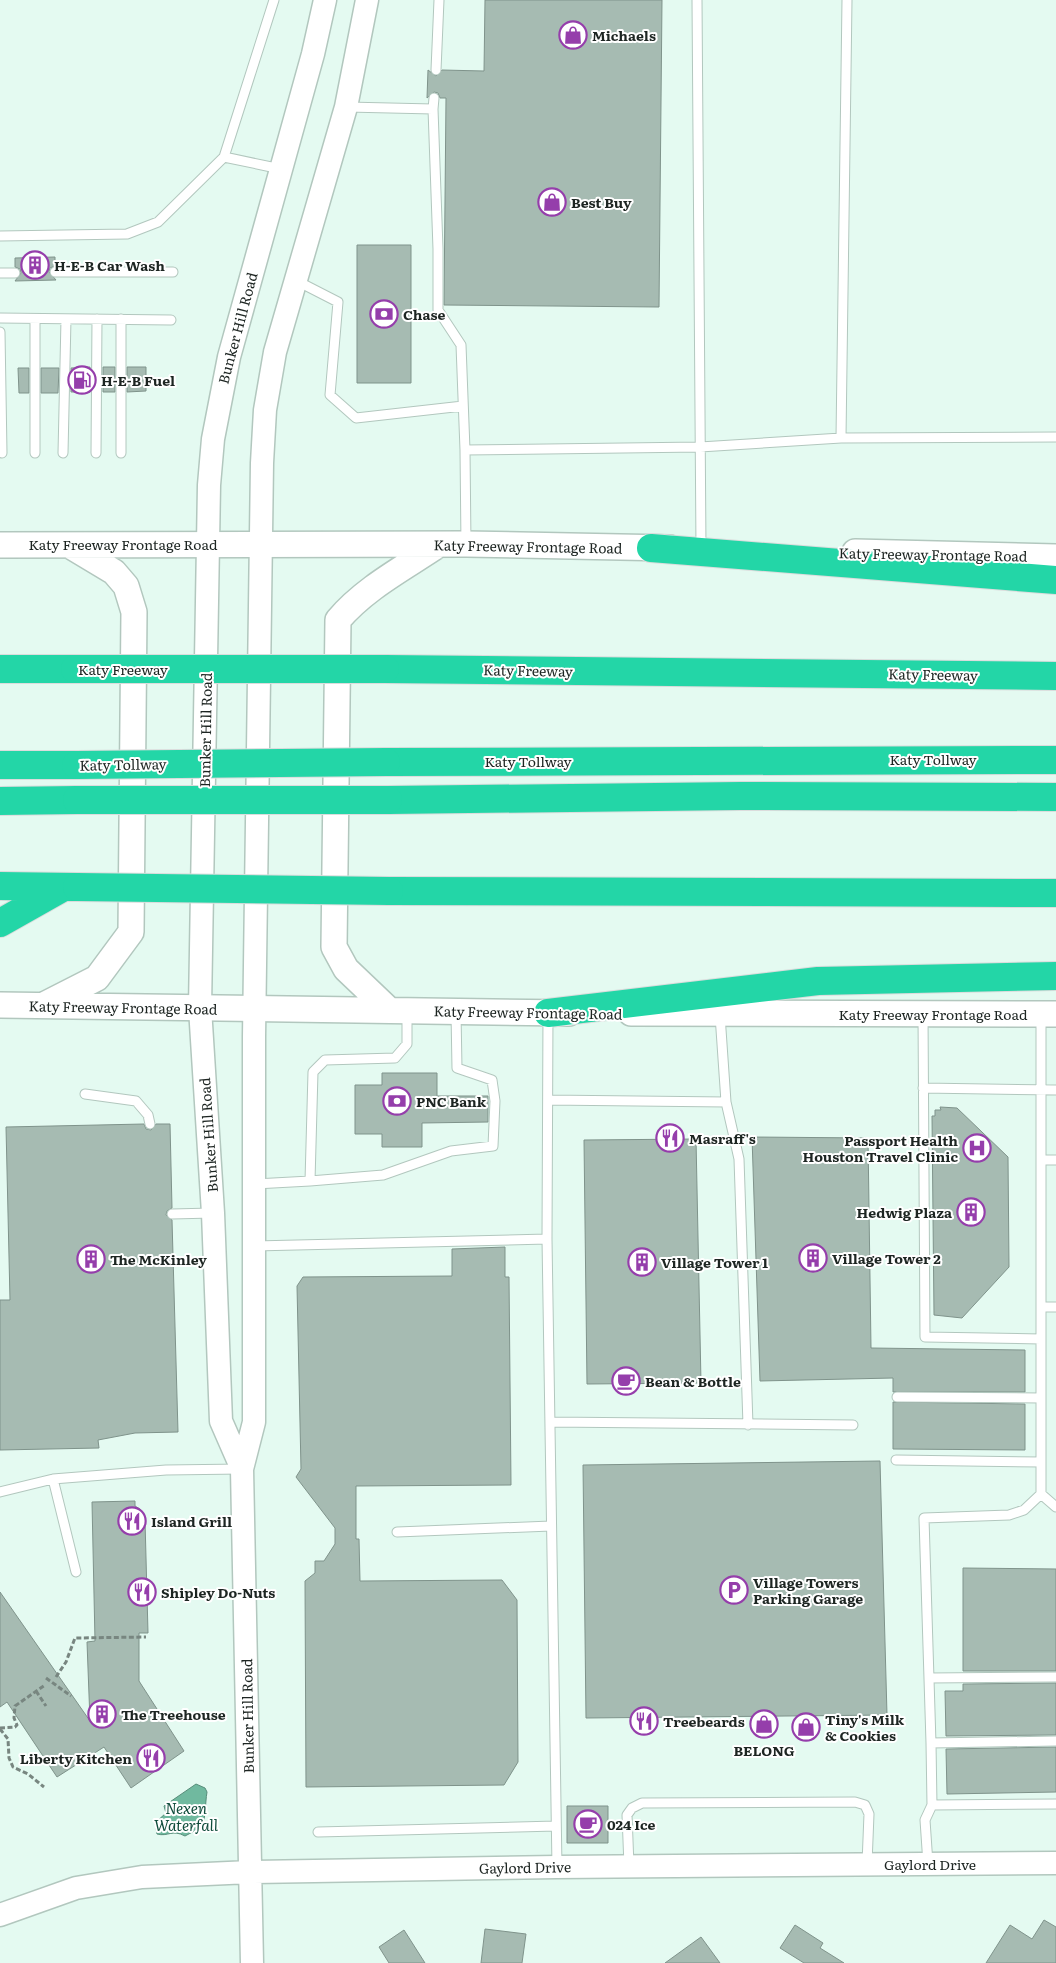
<svg xmlns="http://www.w3.org/2000/svg" width="1056" height="1963" viewBox="0 0 1056 1963" font-family="Literata,serif">
  <style>
    .water { fill: #70b99f; stroke: #578d7a }
    .building { fill: #a6bbb2; stroke: #7f938b }
    .lines { fill: none; stroke-linecap: round; stroke-linejoin: round }
    .service-casing { stroke: #b2c7be; stroke-width: 11 }
    .tertiary-casing { stroke: #b2c7be; stroke-width: 25 }
    .secondary-casing { stroke: #b2c7be; stroke-width: 28 }
    .motorway-casing { stroke: #dbdcdc; stroke-width: 30 }
    .path { stroke: #788680; stroke-width: 3; stroke-dasharray: 5 2.5; stroke-linecap: butt }
    .service { stroke: #fff; stroke-width: 9 }
    .tertiary { stroke: #fff; stroke-width: 22 }
    .secondary { stroke: #fff; stroke-width: 25 }
    .motorway { stroke: #23d6a7; stroke-width: 28 }
    .motorway-bridge-casing { stroke: #dbdcdc; stroke-width: 30; stroke-linecap: butt }
    .path-bridge { stroke: #788680; stroke-width: 3; stroke-dasharray: 5 2.5; stroke-linecap: butt }
    .motorway-bridge { stroke: #23d6a7; stroke-width: 28 }
    .labels { text-anchor: middle; dominant-baseline: central; stroke-width: 4; stroke-linejoin: round; paint-order: stroke }
    .poi-label { font-size: 14px; font-weight: bold; fill: #1d2522; stroke: #fff; text-anchor: start }
    .street-label { font-size: 14px; fill: #1d2522; stroke: #fff }
    .water-label { font-size: 15px; font-style: italic; fill: #0f4c3b; stroke: #fff }
  </style>
  <rect width="100%" height="100%" fill="#e4faf1"/>
  <path class="water" d="M 196,1784 L 205,1788 L 207,1792 C 205,1804 206,1816 202,1827 L 185,1836 C 172,1829 168,1837 157,1834 L 155,1823 L 166,1813 L 164,1806 Z"/>
  <path class="building" d="M 485,0 L 662,0 L 659,307 L 444,305 L 446,98 L 440,98 L 438,93 L 434,92 L 427,98 L 428,70 L 436,76 L 442,70 L 484,71 Z
    M 357,245 L 411,245 L 411,383 L 357,383 Z
    M 55,257 L 55,266 L 50,268 L 49,272 L 56,280 L 15,281 L 21,273 L 20,269 L 15,267 L 15,258 Z
    M 90,367 L 90,392 L 71,392 L 71,368 Z
    M 103,367 L 115,367 L 115,392 L 103,392 Z
    M 127,367 L 146,367 L 146,391 L 127,392 Z
    M 18,368 L 29,368 L 29,393 L 19,393 Z
    M 41,368 L 59,368 L 58,393 L 41,393 Z
    M 382,1073 L 437,1073 L 437,1096 L 488,1096 L 488,1122 L 422,1123 L 422,1147 L 382,1147 L 382,1134 L 355,1134 L 355,1085 L 382,1085 Z
    M 940,1107 L 957,1108 L 1008,1157 L 1009,1267 L 962,1318 L 934,1315 L 932,1116 L 935,1116 L 935,1110 L 941,1110 Z
    M 144,1124 L 146,1129 L 151,1130 L 156,1124 L 170,1124 L 172,1208 L 167,1211 L 166,1215 L 172,1220 L 178,1432 L 135,1433 L 98,1440 L 99,1448 L 0,1450 L 0,1300 L 10,1300 L 6,1127 Z
    M 752,1137 L 868,1138 L 871,1348 L 1025,1350 L 1025,1392 L 893,1392 L 893,1378 L 760,1381 Z
    M 696,1139 L 701,1383 L 587,1384 L 584,1140 Z
    M 505,1247 L 505,1277 L 509,1277 L 511,1485 L 356,1486 L 356,1539 L 359,1539 L 360,1581 L 502,1580 L 517,1600 L 518,1762 L 504,1785 L 306,1787 L 305,1581 L 315,1573 L 315,1561 L 324,1561 L 335,1544 L 335,1528 L 296,1477 L 301,1469 L 297,1286 L 303,1277 L 452,1276 L 452,1249 Z
    M 893,1402 L 1025,1404 L 1025,1450 L 893,1449 Z
    M 880,1461 L 887,1715 L 586,1718 L 583,1465 Z
    M 135,1501 L 135,1506 L 140,1509 L 145,1520 L 148,1633 L 139,1633 L 139,1681 L 184,1751 L 131,1788 L 104,1747 L 57,1777 L 7,1702 L 0,1707 L 0,1592 L 90,1721 L 87,1642 L 95,1641 L 92,1502 Z
    M 963,1568 L 1056,1569 L 1056,1671 L 963,1671 Z
    M 1056,1683 L 1056,1735 L 946,1736 L 945,1691 L 963,1691 L 963,1684 Z
    M 1056,1747 L 1056,1792 L 947,1794 L 946,1749 Z
    M 567,1806 L 608,1806 L 608,1843 L 567,1843 Z
    M 1044,1920 L 1056,1927 L 1056,1963 L 986,1963 L 1010,1925 L 1032,1939 Z
    M 795,1925 L 823,1943 L 820,1948 L 844,1963 L 804,1963 L 780,1948 Z
    M 485,1929 L 526,1934 L 522,1963 L 481,1963 Z
    M 404,1930 L 425,1963 L 389,1963 L 379,1947 Z
    M 701,1937 L 720,1963 L 665,1963 Z"/>
  <g class="lines">
    <g class="service-casing">
      <path id="service" d="M 697,0 L 701,549
        M 436,70 L 439,0
        M 434,98 L 433,109 L 438,249 L 438,310 L 461,345 L 465,450
        M 347,107 L 433,109
        M 224,157 L 274,0
        M 0,236 L 127,234 L 158,222 L 224,157 L 281,169
        M 55,272 L 173,272
        M 0,273 L 15,273
        M 297,281 L 338,302 L 330,395 L 356,418 L 463,406
        M 0,318 L 171,320
        M 35,319 L 35,453
        M 0,332 L 2,453
        M 841,438 L 847,0
        M 63,453 L 66,319
        M 96,453 L 97,319
        M 121,453 L 121,319
        M 466,544 L 465,450 L 700,447 L 841,438 L 1056,437
        M 923,1014 L 925,1337 L 1041,1339
        M 720,1015 L 726,1102 L 739,1159 L 748,1425
        M 923,1088 L 1056,1090
        M 85,1094 L 136,1101 L 148,1115 L 150,1124
        M 548,1100 L 726,1102
        M 1041,1160 L 1056,1160
        M 310,1181 L 383,1175 L 451,1151 L 493,1146 L 495,1101 L 492,1080 L 457,1068 L 456,1013
        M 255,1184 L 310,1181 L 313,1072 L 325,1060 L 395,1058 L 407,1044 L 407,1011
        M 172,1214 L 212,1213
        M 547,1239 L 548,1014
        M 254,1246 L 547,1239 L 557,1867
        M 1041,1307 L 1056,1307
        M 897,1397 L 1041,1398
        M 550,1422 L 853,1425
        M 896,1460 L 1041,1462
        M 53,1479 L 76,1572
        M 0,1492 L 53,1479 L 166,1470 L 242,1469
        M 1041,1494 L 1056,1507
        M 397,1532 L 551,1526
        M 929,1678 L 1056,1677
        M 931,1743 L 1056,1741
        M 932,1805 L 1056,1804
        M 318,1832 L 556,1826
        M 928,1864 L 925,1820 L 932,1805 L 931,1743 L 924,1518 L 1009,1515 L 1024,1510 L 1041,1494 L 1041,1014
        M 629,1866 L 627,1815 L 632,1808 L 642,1803 L 855,1802 L 865,1805 L 869,1814 L 867,1864"/>
    </g>
    <g class="tertiary-casing">
      <path id="tertiary" d="M 242,1469 L 221,1421 L 213,1213 L 200,1008 L 209,485 L 213,439 L 229,357 L 313,54 L 325,0
        M 0,1915 L 76,1888 L 142,1877 L 250,1872 L 557,1867 L 1056,1863
        M 252,1963 L 242,1469 L 254,1422 L 254,1037 L 262,463 L 265,410 L 275,352 L 346,107 L 367,0"/>
    </g>
    <g class="secondary-casing">
      <path id="secondary" d="M 0,545 L 466,544 L 670,548
        M 855,552 L 1056,557
        M 0,1005 L 569,1013
        M 44,1005 L 97,978 L 131,932 L 134,612 L 126,586 L 114,572 L 69,545
        M 389,1010 L 346,969 L 334,947 L 338,620 C 365,588 404,568 438,545
        M 631,1013 L 1056,1014"/>
    </g>
    <g class="motorway-casing">
      <path id="motorway" d="M 651,548 L 1056,580
        M 0,669 L 75,669
        M 385,669 L 1056,676
        M 386,762 L 1056,760
        M 0,765 L 76,765
        M 388,800 L 740,796 L 1056,797
        M 0,801 L 77,800
        M 0,886 L 77,887
        M 389,891 L 1056,893
        M 0,923 L 62,888
        M 548,1013 L 818,981 L 1056,976"/>
    </g>
    <path class="path" d="M 56,1677 L 66,1662 L 75,1638 L 146,1637
      M 36,1691 L 46,1706
      M 0,1728 L 15,1727 L 17,1725 L 14,1718 L 15,1706 L 45,1685
      M 0,1729 L 8,1739 L 9,1758 L 13,1767 L 28,1774 L 44,1787"/>
    <use href="#service" class="service"/>
    <use href="#tertiary" class="tertiary"/>
    <use href="#secondary" class="secondary"/>
    <use href="#motorway" class="motorway"/>
    <g class="motorway-bridge-casing">
      <path id="motorway-bridge" d="M 75,669 L 385,669
        M 76,765 L 386,762
        M 77,800 L 388,800
        M 77,887 L 389,891"/>
    </g>
    <path class="path-bridge" d="M 46,1678 L 71,1696"/>
    <use href="#motorway-bridge" class="motorway-bridge"/>
  </g>
  <defs>
    <g id="shop-ring" transform="scale(1.4375)"><circle r="9.5" fill="#fff" stroke="#953eab" stroke-width="1.5"/><path d="M-5-2.5h2.3a2.7 3.5 0 0 1 5.4 0H5L5.5 6h-11ZM-1.5-2.5h3a1.5 2.3 0 0 0-3 0Z" fill="#953eab"/></g>
    <g id="building-ring" transform="scale(1.4375)"><circle r="9.5" fill="#fff" stroke="#953eab" stroke-width="1.5"/><path d="M-4-6H4V6H1V3H-1V6H-4ZM-2.5-4.3h1.7v1.8h-1.7ZM.8-4.3h1.7v1.8H.8ZM-2.5-1h1.7V.8h-1.7ZM.8-1h1.7V.8H.8Z" fill="#953eab"/></g>
    <g id="bank-ring" transform="scale(1.4375)"><circle r="9.5" fill="#fff" stroke="#953eab" stroke-width="1.5"/><path d="M-6-4H6V4H-6ZM0-2.3a2.3 2.3 0 1 0 0 4.6a2.3 2.3 0 1 0 0-4.6Z" fill="#953eab"/></g>
    <g id="fuel-ring" transform="scale(1.4375)"><circle r="9.5" fill="#fff" stroke="#953eab" stroke-width="1.5"/><path d="M-5.5-6h7V0h2V4h1.3V-2.5L3-4.5l.8-.8L6-3V5H2.5V1h-1V6h-7ZM-4.2-4.7v3.2H.2V-4.7Z" fill="#953eab"/></g>
    <g id="restaurant-ring" transform="scale(1.4375)"><circle r="9.5" fill="#fff" stroke="#953eab" stroke-width="1.5"/><path d="M-5-6h1v4h1v-4h1v4h1v-4h1v5L-1.5 .5V6h-2V.5L-5-1ZM5-6V6H3V1.5H1.5Q1.5-4 5-6Z" fill="#953eab"/></g>
    <g id="hospital-ring" transform="scale(1.4375)"><circle r="9.5" fill="#fff" stroke="#953eab" stroke-width="1.5"/><path d="M-5-5h3v3.5h4V-5h3V5h-3V1.5h-4V5h-3Z" fill="#953eab"/></g>
    <g id="cafe-ring" transform="scale(1.4375)"><circle r="9.5" fill="#fff" stroke="#953eab" stroke-width="1.5"/><path d="M-5.5-4.5H6V0H3Q3 3.5 0 3.5H-2.5Q-5.5 3.5-5.5 0ZM3-3.2v2h1.7v-2ZM-6 4.5H4V6H-6Z" fill="#953eab"/></g>
    <g id="parking-ring" transform="scale(1.4375)"><circle r="9.5" fill="#fff" stroke="#953eab" stroke-width="1.5"/><path d="M-3.5-5.5H1a3.5 3.5 0 0 1 0 7H-1V5.5H-3.5ZM-1-3.4V-.6H.8a1.4 1.4 0 0 0 0-2.8Z" fill="#953eab"/></g>
  </defs>
  <g fill-rule="evenodd">
    <use href="#shop-ring" x="573" y="35"/>
    <use href="#shop-ring" x="552" y="202"/>
    <use href="#building-ring" x="35" y="265"/>
    <use href="#bank-ring" x="384" y="314"/>
    <use href="#fuel-ring" x="82" y="380"/>
    <use href="#bank-ring" x="397" y="1101"/>
    <use href="#restaurant-ring" x="670" y="1138"/>
    <use href="#hospital-ring" x="977" y="1148"/>
    <use href="#building-ring" x="971" y="1212"/>
    <use href="#building-ring" x="813" y="1258"/>
    <use href="#building-ring" x="91" y="1259"/>
    <use href="#building-ring" x="642" y="1262"/>
    <use href="#cafe-ring" x="626" y="1381"/>
    <use href="#restaurant-ring" x="132" y="1521"/>
    <use href="#parking-ring" x="734" y="1590"/>
    <use href="#restaurant-ring" x="142" y="1592"/>
    <use href="#building-ring" x="102" y="1714"/>
    <use href="#restaurant-ring" x="644" y="1721"/>
    <use href="#shop-ring" x="764" y="1724"/>
    <use href="#shop-ring" x="806" y="1727"/>
    <use href="#restaurant-ring" x="151" y="1758"/>
    <use href="#cafe-ring" x="588" y="1824"/>
  </g>
  <g class="labels">
    <g class="poi-label">
      <text x="592" y="35">Michaels</text>
      <text x="571" y="202">Best Buy</text>
      <text x="54" y="265">H-E-B Car Wash</text>
      <text x="403" y="314">Chase</text>
      <text x="101" y="380">H-E-B Fuel</text>
      <text x="416" y="1101">PNC Bank</text>
      <text x="689" y="1138">Masraff's</text>
      <text x="958" y="1140" text-anchor="end">Passport Health<tspan x="958" dy="16">Houston Travel Clinic</tspan></text>
      <text x="952" y="1212" text-anchor="end">Hedwig Plaza</text>
      <text x="832" y="1258">Village Tower 2</text>
      <text x="110" y="1259">The McKinley</text>
      <text x="661" y="1262">Village Tower 1</text>
      <text x="645" y="1381">Bean &amp; Bottle</text>
      <text x="151" y="1521">Island Grill</text>
      <text x="753" y="1582">Village Towers<tspan x="753" dy="16">Parking Garage</tspan></text>
      <text x="161" y="1592">Shipley Do-Nuts</text>
      <text x="121" y="1714">The Treehouse</text>
      <text x="825" y="1719">Tiny's Milk<tspan x="825" dy="16">&amp; Cookies</tspan></text>
      <text x="663" y="1721">Treebeards</text>
      <text x="764" y="1750" text-anchor="middle">BELONG</text>
      <text x="132" y="1758" text-anchor="end">Liberty Kitchen</text>
      <text x="607" y="1824">024 Ice</text>
    </g>
    <g class="street-label">
      <text transform="translate(237 328) rotate(-75)">Bunker Hill Road</text>
      <text x="123" y="544">Katy Freeway Frontage Road</text>
      <text transform="translate(528 546) rotate(1)">Katy Freeway Frontage Road</text>
      <text transform="translate(933 554) rotate(1)">Katy Freeway Frontage Road</text>
      <text x="123" y="669">Katy Freeway</text>
      <text transform="translate(528 670) rotate(1)">Katy Freeway</text>
      <text transform="translate(933 674) rotate(1)">Katy Freeway</text>
      <text transform="translate(205 730) rotate(-89)">Bunker Hill Road</text>
      <text x="933" y="759">Katy Tollway</text>
      <text x="528" y="761">Katy Tollway</text>
      <text transform="translate(123 764) rotate(-1)">Katy Tollway</text>
      <text transform="translate(123 1007) rotate(1)">Katy Freeway Frontage Road</text>
      <text transform="translate(528 1012) rotate(1)">Katy Freeway Frontage Road</text>
      <text x="933" y="1014">Katy Freeway Frontage Road</text>
      <text transform="translate(208 1135) rotate(-94)">Bunker Hill Road</text>
      <text transform="translate(247 1716) rotate(-91)">Bunker Hill Road</text>
      <text x="930" y="1864">Gaylord Drive</text>
      <text transform="translate(525 1867) rotate(-1)">Gaylord Drive</text>
    </g>
    <g class="water-label">
      <text x="186" y="1807">Nexen<tspan x="186" dy="17">Waterfall</tspan></text>
    </g>
  </g>
</svg>
